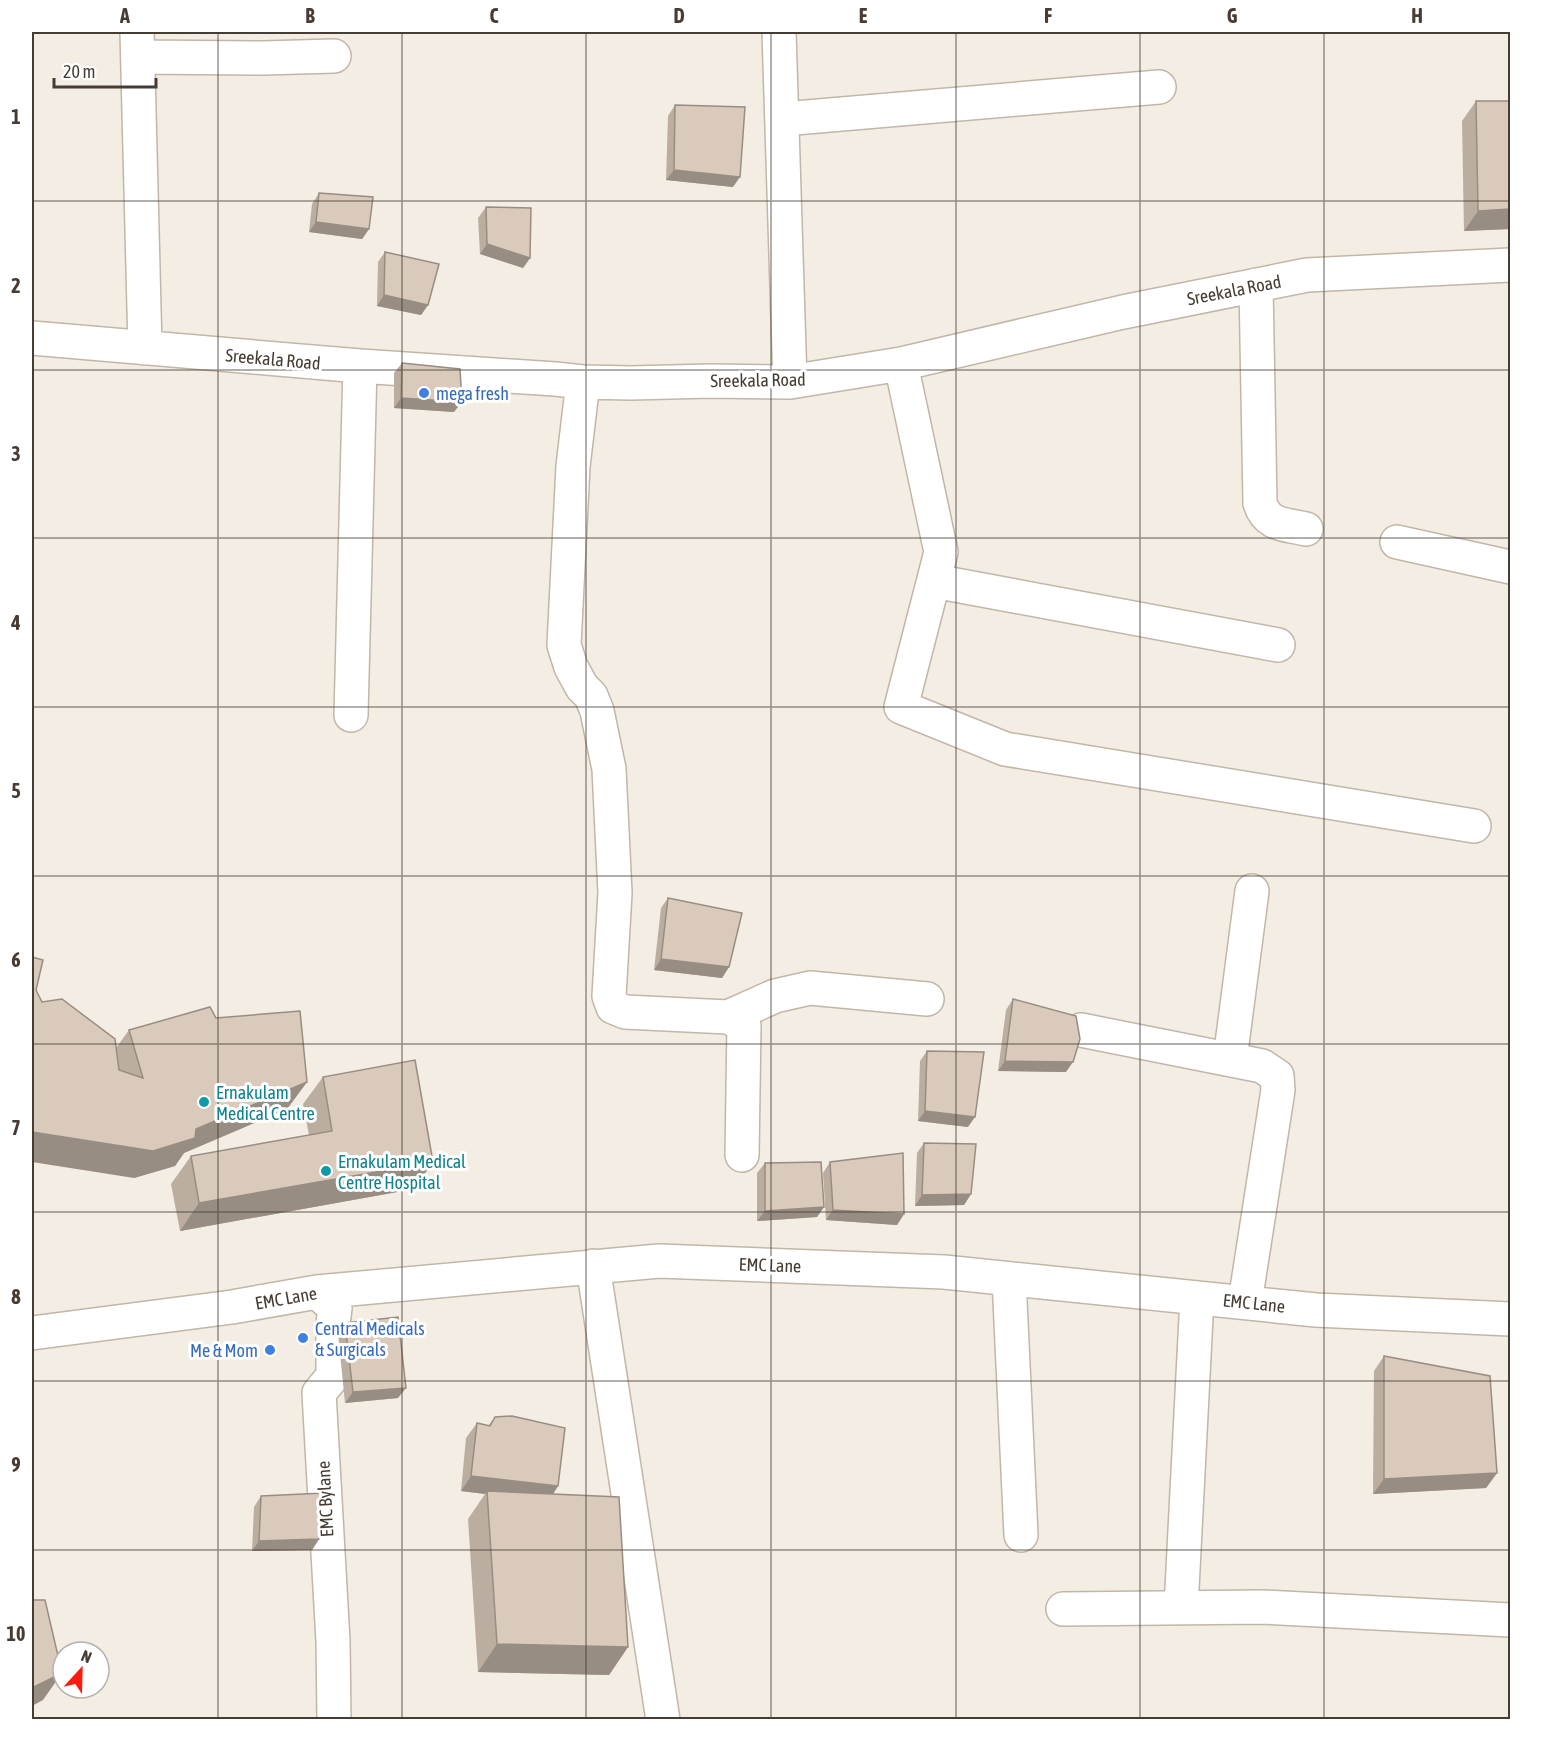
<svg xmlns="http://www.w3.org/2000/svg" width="1542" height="1751" viewBox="0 0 1542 1751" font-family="'Asap Condensed',sans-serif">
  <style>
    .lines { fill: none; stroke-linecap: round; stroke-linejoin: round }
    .minor-casing { stroke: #c2b6a8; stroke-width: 36 }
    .minor { stroke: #fff; stroke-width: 33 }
    .wall { fill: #bbaea1 }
    .shaded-wall { fill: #988d83 }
    .building { fill: #d9cabb; stroke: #988d83; stroke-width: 1.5 }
    .grid { fill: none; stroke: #463c33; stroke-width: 1.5; stroke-opacity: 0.55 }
    .shop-dot { fill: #3f7fe0; stroke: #fff; stroke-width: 2 }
    .culture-dot { fill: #0f9aa8; stroke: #fff; stroke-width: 2 }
    .labels { text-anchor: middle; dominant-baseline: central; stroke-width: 6; stroke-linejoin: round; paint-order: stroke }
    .street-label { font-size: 18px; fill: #463c33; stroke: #fff }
    .shop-label { font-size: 18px; fill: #366cbe; stroke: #fff; text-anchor: start }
    .culture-label { font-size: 18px; fill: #0d838f; stroke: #fff; text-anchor: start }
    .neatline { fill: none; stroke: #463c33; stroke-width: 2 }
    .grid-label { font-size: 20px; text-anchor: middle; font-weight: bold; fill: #463c33 }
  </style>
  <rect width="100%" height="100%" fill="#f3ede3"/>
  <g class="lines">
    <g class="minor-casing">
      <path id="minor" d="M 137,32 L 145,348
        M 779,32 L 790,382
        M 138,57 L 263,58 L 334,56
        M 783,119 L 1159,87
        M 1256,285 L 1260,503 C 1267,526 1285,524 1306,529
        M 32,338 L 360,366 L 555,379 L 583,382 L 631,383 L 711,381 L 790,382 L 901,364 L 1123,312 L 1307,275 L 1510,265
        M 901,364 L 941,552 L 901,707 L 1005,749 L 1474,826
        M 583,382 L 573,466 L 564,645 L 571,667 L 582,687 L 591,696 L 597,711 L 609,769 L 615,893 L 609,996 L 613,1007 L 625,1012 L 728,1017 L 744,1025 L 742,1155
        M 1397,542 L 1510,567
        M 934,581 L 1278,645
        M 351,715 L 360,366
        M 728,1017 L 775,996 L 810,988 L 927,999
        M 1081,1030 L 1262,1066 L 1277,1076 L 1278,1090 L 1245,1302
        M 1230,1059 L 1252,891
        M 593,1266 L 663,1720
        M 1009,1279 L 1021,1535
        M 317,1292 L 335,1308 L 333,1324 L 333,1376 L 319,1393 L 333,1641 L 334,1720
        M 32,1333 L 232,1307 L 317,1292 L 659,1261 L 944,1272 L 1316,1310 L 1510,1319
        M 1181,1608 L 1197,1298
        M 1063,1609 L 1263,1607 L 1510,1620"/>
    </g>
    <use href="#minor" class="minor"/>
  </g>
  <path class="wall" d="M 1476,101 L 1510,229 L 1464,231 L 1462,121 Z
    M 675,105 L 733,187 L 666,180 L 668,116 Z
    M 319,193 L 369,229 L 362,239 L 309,232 L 312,204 Z
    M 486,207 L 530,258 L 523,268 L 480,254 L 478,218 Z
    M 385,252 L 428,305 L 421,315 L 377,306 L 378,262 Z
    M 402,363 L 454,412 L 394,408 L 394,373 Z
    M 668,898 L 729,967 L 722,978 L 654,970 L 661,908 Z
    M 36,990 L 42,1002 L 116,1048 L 129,1030 L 216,1018 L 307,1082 L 287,1109 L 184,1153 L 175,1166 L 134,1178 Z
    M 1013,999 L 1066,1072 L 998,1071 L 1006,1010 Z
    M 927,1051 L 968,1127 L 918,1121 L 920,1061 Z
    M 323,1077 L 414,1189 L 180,1231 L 171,1184 L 191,1156 L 309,1135 L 303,1104 Z
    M 924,1143 L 971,1194 L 964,1205 L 915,1206 L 917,1153 Z
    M 830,1162 L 904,1214 L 897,1225 L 826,1220 L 823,1173 Z
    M 765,1163 L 824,1207 L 817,1217 L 757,1221 L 757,1173 Z
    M 345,1323 L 398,1398 L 345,1403 L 338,1333 Z
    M 1384,1356 L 1497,1473 L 1486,1488 L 1373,1494 L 1374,1371 Z
    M 495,1417 L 558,1486 L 553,1494 L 628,1647 L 609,1675 L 478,1672 L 468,1519 L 485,1494 L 461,1491 L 466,1438 L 477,1423 L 488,1426 Z
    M 261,1496 L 319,1539 L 312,1550 L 252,1551 L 254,1507 Z"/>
  <path class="shaded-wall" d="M 674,170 L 740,177 L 733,187 L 666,180 Z
    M 1510,209 L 1510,229 L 1464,231 L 1478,211 Z
    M 316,222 L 369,229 L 362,239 L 309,232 Z
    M 487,244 L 530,258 L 523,268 L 480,254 Z
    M 384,295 L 428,305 L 421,315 L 377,306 Z
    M 401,398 L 462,402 L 454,412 L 394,408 Z
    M 661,959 L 729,967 L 722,978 L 654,970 Z
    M 1005,1061 L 1073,1062 L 1066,1072 L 998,1071 Z
    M 307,1082 L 287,1109 L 184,1153 L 175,1166 L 134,1178 L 32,1162 L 32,1132 L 196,1129 Z
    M 925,1111 L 975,1117 L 968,1127 L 918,1121 Z
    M 433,1162 L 414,1189 L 180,1231 L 199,1203 Z
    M 971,1194 L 964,1205 L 915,1206 L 922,1195 Z
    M 824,1207 L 817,1217 L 757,1221 L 765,1211 Z
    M 833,1210 L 904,1214 L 897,1225 L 826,1220 Z
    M 406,1388 L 398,1398 L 345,1403 L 353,1392 Z
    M 1497,1473 L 1486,1488 L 1373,1494 L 1384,1479 Z
    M 471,1476 L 558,1486 L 548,1502 L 487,1491 L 485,1494 L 461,1491 Z
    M 319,1539 L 312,1550 L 252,1551 L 259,1541 Z
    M 497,1644 L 628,1647 L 609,1675 L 478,1672 Z
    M 62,1673 L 43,1700 L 32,1706 L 32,1688 Z"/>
  <path class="building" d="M 1476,101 L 1510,101 L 1510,209 L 1478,211 Z
    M 675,105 L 745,107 L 740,177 L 674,170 Z
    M 319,193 L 373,197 L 369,229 L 316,222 Z
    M 486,207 L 531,208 L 530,258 L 487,244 Z
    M 385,252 L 439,264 L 428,305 L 384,295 Z
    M 402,363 L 460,369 L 462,402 L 401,398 Z
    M 668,898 L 742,913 L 729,967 L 661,959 Z
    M 32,957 L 43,960 L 36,990 L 42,1002 L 62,999 L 115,1039 L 119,1070 L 143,1078 L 129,1030 L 210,1007 L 216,1018 L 300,1011 L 307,1082 L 196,1129 L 195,1138 L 153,1151 L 32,1132 Z
    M 1013,999 L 1076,1016 L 1080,1039 L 1073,1062 L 1005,1061 Z
    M 927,1051 L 984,1052 L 975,1117 L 925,1111 Z
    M 415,1060 L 433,1162 L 199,1203 L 191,1156 L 332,1131 L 323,1077 Z
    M 924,1143 L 976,1144 L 971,1194 L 922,1195 Z
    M 903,1153 L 904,1214 L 833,1210 L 830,1162 Z
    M 821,1162 L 824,1207 L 765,1211 L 765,1163 Z
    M 398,1317 L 406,1388 L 353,1392 L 345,1323 Z
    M 1384,1356 L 1490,1376 L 1497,1473 L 1384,1479 Z
    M 512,1416 L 565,1428 L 558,1486 L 471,1476 L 477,1423 L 490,1426 L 495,1417 Z
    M 487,1491 L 619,1497 L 628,1647 L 497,1644 Z
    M 324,1493 L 319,1539 L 259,1541 L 261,1496 Z
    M 32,1600 L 45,1600 L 62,1673 L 32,1688 Z"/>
  <path class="grid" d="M 218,32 L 218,1720M 402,32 L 402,1720M 586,32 L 586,1720M 771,32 L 771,1720M 956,32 L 956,1720M 1140,32 L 1140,1720M 1324,32 L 1324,1720M 32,201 L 1510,201M 32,370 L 1510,370M 32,538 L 1510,538M 32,707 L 1510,707M 32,876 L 1510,876M 32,1044 L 1510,1044M 32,1212 L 1510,1212M 32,1381 L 1510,1381M 32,1550 L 1510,1550"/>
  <g class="shop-dot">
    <circle cx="424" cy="393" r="6"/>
    <circle cx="303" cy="1338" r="6"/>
    <circle cx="270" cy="1350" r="6"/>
  </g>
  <g class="culture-dot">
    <circle cx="204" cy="1102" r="6"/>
    <circle cx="326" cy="1171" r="6"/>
  </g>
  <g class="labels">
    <g class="street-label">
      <text transform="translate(1234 290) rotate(-11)">Sreekala Road</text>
      <text transform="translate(273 359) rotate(5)">Sreekala Road</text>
      <text transform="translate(758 380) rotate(-1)">Sreekala Road</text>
      <text transform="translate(770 1265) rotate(2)">EMC Lane</text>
      <text transform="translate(286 1298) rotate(-10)">EMC Lane</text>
      <text transform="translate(1254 1303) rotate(6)">EMC Lane</text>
      <text transform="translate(325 1499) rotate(-93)">EMC Bylane</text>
    </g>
    <g class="shop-label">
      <text x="436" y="393">mega fresh</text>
      <text x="315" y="1328">Central Medicals<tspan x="315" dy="21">&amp; Surgicals</tspan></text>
      <text x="258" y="1350" text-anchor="end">Me &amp; Mom</text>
    </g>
    <g class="culture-label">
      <text x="216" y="1092">Ernakulam<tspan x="216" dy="21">Medical Centre</tspan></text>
      <text x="338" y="1161">Ernakulam Medical<tspan x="338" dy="21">Centre Hospital</tspan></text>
    </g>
  </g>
  <rect width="1542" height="1751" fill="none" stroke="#ffffff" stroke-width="66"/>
  <g transform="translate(81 1670) rotate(22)"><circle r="28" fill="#ffffff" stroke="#b5b1ad" stroke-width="1.5"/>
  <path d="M0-4.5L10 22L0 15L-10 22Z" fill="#ff1a0e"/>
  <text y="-9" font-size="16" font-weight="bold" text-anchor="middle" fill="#463c33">N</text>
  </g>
  <path d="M54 78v9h102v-9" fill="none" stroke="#463c33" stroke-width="3"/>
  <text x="63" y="78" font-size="18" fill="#463c33" stroke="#ffffff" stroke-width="4.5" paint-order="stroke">20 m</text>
  <rect x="33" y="33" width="1476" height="1685" class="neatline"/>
  <g class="grid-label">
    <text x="125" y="23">A</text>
    <text x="310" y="23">B</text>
    <text x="494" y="23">C</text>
    <text x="679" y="23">D</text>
    <text x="863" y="23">E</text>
    <text x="1048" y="23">F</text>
    <text x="1232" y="23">G</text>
    <text x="1417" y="23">H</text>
    <text x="16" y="124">1</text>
    <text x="16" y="293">2</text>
    <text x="16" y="461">3</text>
    <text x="16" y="630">4</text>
    <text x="16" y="798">5</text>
    <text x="16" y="967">6</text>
    <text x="16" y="1135">7</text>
    <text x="16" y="1304">8</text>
    <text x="16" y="1472">9</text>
    <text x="16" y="1641">10</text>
  </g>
</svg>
